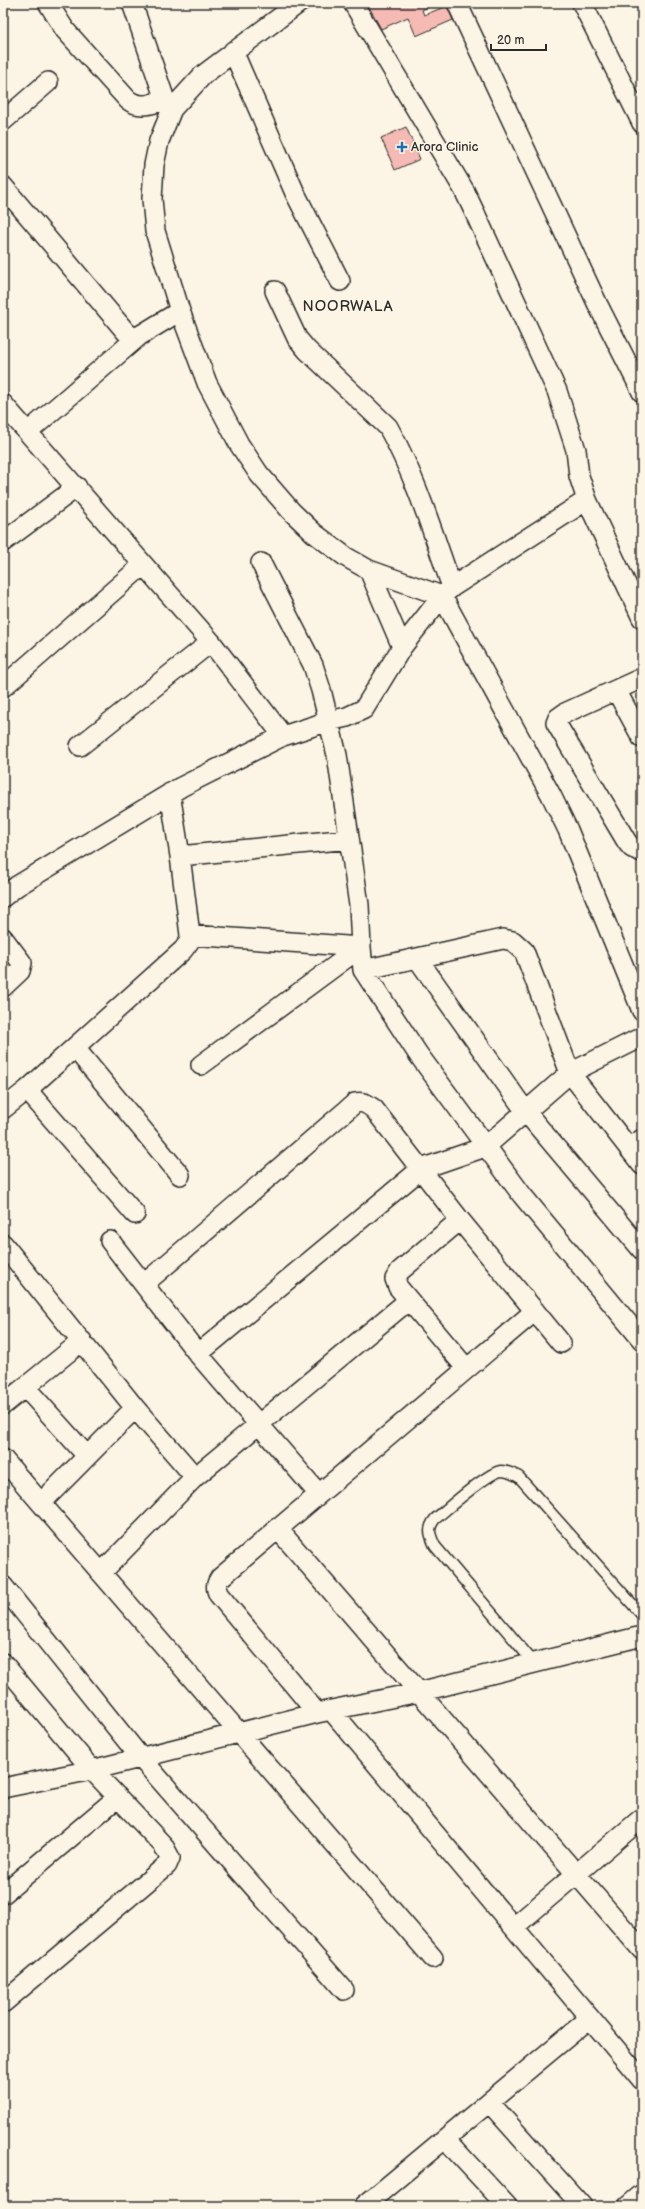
<svg xmlns="http://www.w3.org/2000/svg" width="645" height="2209" viewBox="0 0 645 2209" font-family="'Balsamiq Sans',sans-serif">
  <style>
    .building { fill: #f5bab4; stroke: #2b2b2b }
    .lines { fill: none; stroke-linecap: round; stroke-linejoin: round }
    .service-casing { stroke: #2b2b2b; stroke-width: 13 }
    .minor-casing { stroke: #2b2b2b; stroke-width: 22 }
    .service { stroke: #fcf5e5; stroke-width: 10 }
    .minor { stroke: #fcf5e5; stroke-width: 19 }
    .poi-dot { fill: #1f6fb2; stroke: #fcf5e5; stroke-width: 1.5 }
    .labels { text-anchor: middle; dominant-baseline: central; stroke-width: 3; stroke-linejoin: round; paint-order: stroke }
    .poi-label { font-size: 13px; fill: #2b2b2b; stroke: #fcf5e5; text-anchor: start }
    .quarter-label { font-size: 15px; letter-spacing: 1px; fill: #2b2b2b; stroke: #fcf5e5 }
  </style>
  <rect width="100%" height="100%" fill="#fcf5e5"/>
  <filter id="ink" filterUnits="userSpaceOnUse"><feTurbulence type="fractalNoise" baseFrequency=".025" numOctaves="2"/><feDisplacementMap in="SourceGraphic" scale="8" xChannelSelector="R" yChannelSelector="G"/><feConvolveMatrix kernelMatrix="1 2 1 2 8 2 1 2 1" color-interpolation-filters="sRGB"/></filter>
  <g filter="url(#ink)">
    <path class="building" d="M 367,3 L 437,3 L 422,10 L 424,15 L 447,6 L 453,20 L 416,36 L 408,17 L 381,29 Z
      M 406,127 L 420,159 L 395,170 L 381,138 Z"/>
    <g class="lines">
      <g class="service-casing">
        <path id="service" d="M 534,1663 L 435,1546 C 430,1535 427,1529 435,1519 C 447,1509 487,1473 501,1471 C 508,1471 513,1474 519,1477 L 642,1615"/>
      </g>
      <g class="minor-casing">
        <path id="minor" d="M 48,3 L 65,30 L 128,100 C 140,109 151,104 165,100 L 172,109
          M 132,3 L 165,100
          M 299,3 L 203,75 L 172,109 L 159,141 L 154,165 L 152,199 L 155,231 L 180,311 L 207,383 L 239,444 L 259,474 L 291,511 L 314,533 L 346,557 L 369,570 L 402,647
          M 353,3 L 464,190 L 474,211 L 557,391 L 576,450 L 579,476 L 587,500 L 642,618
          M 457,3 L 598,305 L 642,392
          M 582,3 L 642,123
          M 233,51 L 295,193 L 340,281
          M 3,121 L 48,82
          M 3,186 L 126,332 L 132,337 L 139,336 L 180,311
          M 275,291 L 297,338 L 307,350 L 388,427 C 416,477 433,534 452,587
          M 3,404 L 211,642 L 283,736
          M 28,432 L 139,336
          M 3,542 L 77,487
          M 369,570 L 442,596 L 551,795 L 568,830 L 642,1011
          M 642,678 L 565,713 L 558,718 L 556,723 L 627,842 L 632,848 L 642,852
          M 3,687 L 143,565
          M 616,690 L 642,738
          M 80,746 L 211,642
          M 180,856 L 349,839
          M 3,897 L 17,886 L 181,787 L 283,736 L 329,721 L 347,717 L 364,709 L 402,647 L 442,596 L 452,587 L 587,500
          M 190,935 L 361,947 L 363,970 L 418,1054 L 522,1195 L 642,1340
          M 3,938 L 22,963 L 20,971 L 3,987
          M 417,958 L 526,1112 L 642,1250
          M 363,970 L 503,939 L 513,941 L 524,951 L 570,1073 L 642,1165
          M 75,1048 L 180,1175
          M 201,1065 L 361,947 L 359,905 L 337,755 L 321,690 L 313,665 L 261,563
          M 27,1090 L 135,1214
          M 3,1109 L 27,1090 L 183,950 L 189,942 L 190,935 L 180,856 L 170,793
          M 629,1149 L 642,1139
          M 460,1220 L 400,1271 L 395,1279 L 398,1287 L 466,1368
          M 110,1241 L 198,1354 L 318,1493
          M 3,1244 L 135,1408 L 195,1477
          M 144,1284 L 355,1103 C 363,1101 367,1104 374,1109 L 460,1220 L 561,1343
          M 198,1354 L 421,1169 L 485,1147 L 570,1073 L 642,1037
          M 25,1387 L 87,1456
          M 3,1405 L 82,1341
          M 3,1459 L 433,1958
          M 41,1503 L 135,1408
          M 277,1528 L 642,1950
          M 101,1573 L 195,1477 L 409,1300
          M 3,1586 L 140,1757 L 344,1990
          M 3,1663 L 92,1770 L 163,1845 L 170,1858 L 167,1865 L 3,2003
          M 331,1710 L 642,2080
          M 317,1713 L 219,1595 C 215,1588 216,1584 220,1578 L 535,1311
          M 3,1788 L 92,1770 L 317,1713 L 419,1692 L 642,1636
          M 3,1894 L 118,1797
          M 514,1927 L 642,1818
          M 489,2102 L 582,2206
          M 445,2139 L 507,2206
          M 364,2206 L 590,2018
          M 628,2206 L 642,2194"/>
      </g>
      <use href="#service" class="service"/>
      <use href="#minor" class="minor"/>
    </g>
  </g>
  <path class="poi-dot" d="M400 141h4v4h4v4h-4v4h-4v-4h-4v-4h4z"/>
  <g class="labels">
    <g class="poi-label">
      <text x="411" y="147">Arora Clinic</text>
    </g>
    <g class="quarter-label">
      <text x="348" y="306">NOORWALA</text>
    </g>
  </g>
  <rect width="645" height="2209" fill="none" stroke="#fcf5e5" stroke-width="16"/>
  <rect x="8" y="8" width="629" height="2193" fill="none" stroke="#2b2b2b" stroke-width="1.5" filter="url(#ink)"/>
  <path d="M491 44v6h55v-6" fill="none" stroke="#2b2b2b" stroke-width="2"/>
  <text x="497" y="44" font-size="12" fill="#2b2b2b" stroke="#fcf5e5" stroke-width="3" paint-order="stroke">20 m</text>
</svg>
